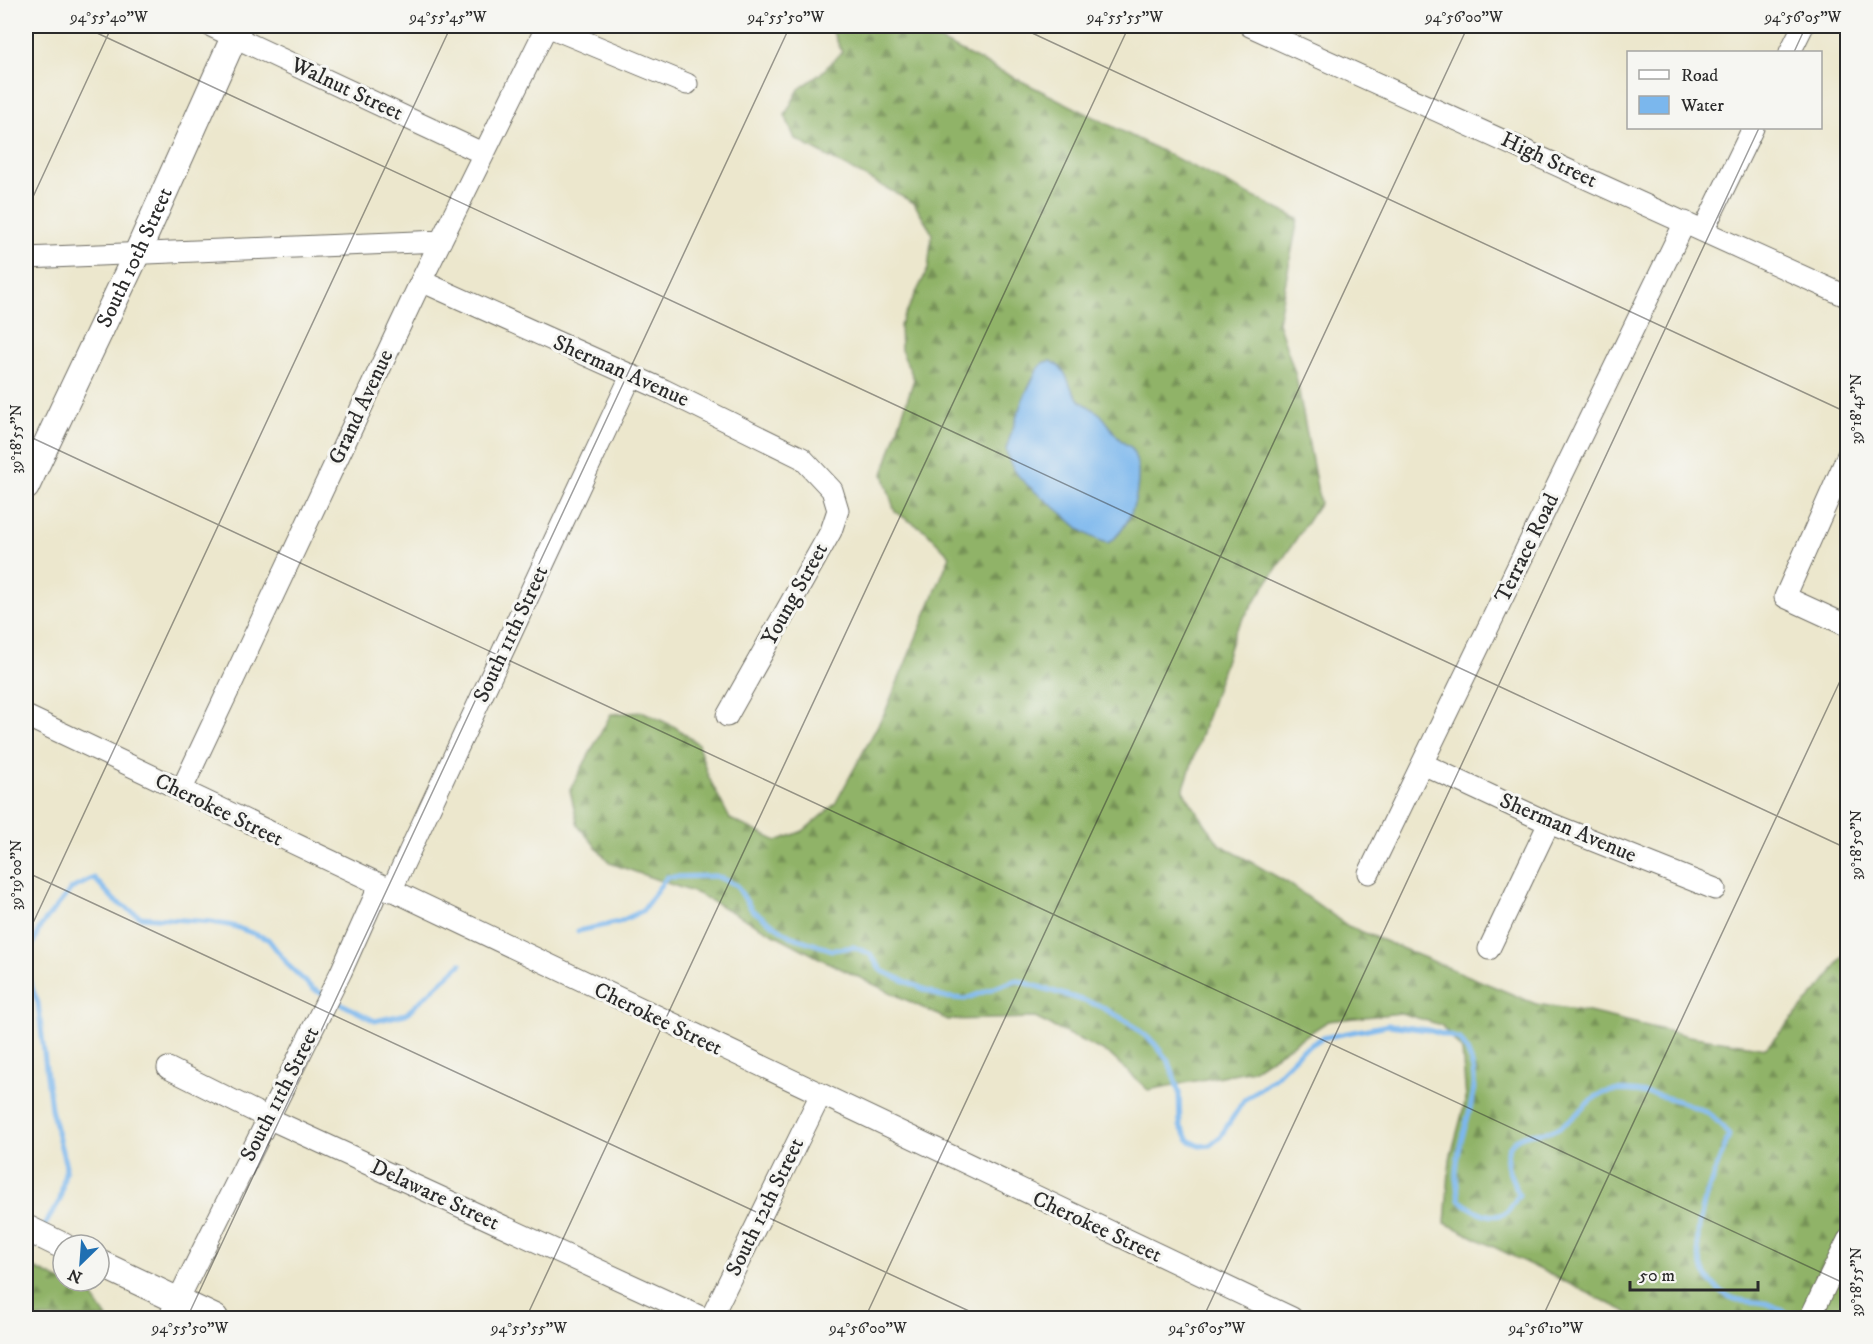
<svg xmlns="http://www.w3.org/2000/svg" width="1873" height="1344" viewBox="0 0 1873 1344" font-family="'IM FELL DW Pica',serif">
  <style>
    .forest { fill: url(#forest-firs); stroke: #5e6f4a; stroke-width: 1.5 }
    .water { fill: #7bb7ed; stroke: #53718c; stroke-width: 1.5 }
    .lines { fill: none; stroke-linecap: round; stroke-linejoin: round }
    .stream { stroke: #7bb7ed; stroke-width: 5 }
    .minor-casing { stroke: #6f6d64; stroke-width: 23 }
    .tertiary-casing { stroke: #6f6d64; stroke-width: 28 }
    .minor { stroke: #fff; stroke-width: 21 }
    .tertiary { stroke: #fff; stroke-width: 26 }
    .ticks { fill: none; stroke: #2b2b2b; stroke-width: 1.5; stroke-opacity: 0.45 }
    .labels { text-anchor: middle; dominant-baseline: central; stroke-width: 6; stroke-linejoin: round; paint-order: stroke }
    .street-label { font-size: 22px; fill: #2b2b2b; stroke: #f6f6f2 }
    .neatline { fill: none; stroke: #2b2b2b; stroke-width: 2 }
    .ticks-label { font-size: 15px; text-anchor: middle; fill: #2b2b2b }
  </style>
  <defs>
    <pattern id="forest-firs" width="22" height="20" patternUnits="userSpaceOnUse" patternTransform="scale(1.5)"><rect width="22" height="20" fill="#90b368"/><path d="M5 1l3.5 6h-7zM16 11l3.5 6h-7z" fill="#769256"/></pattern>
  </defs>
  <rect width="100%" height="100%" fill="#f6f6f2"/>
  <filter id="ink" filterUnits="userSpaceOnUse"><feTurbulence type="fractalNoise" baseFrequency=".0167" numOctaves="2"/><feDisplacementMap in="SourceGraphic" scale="12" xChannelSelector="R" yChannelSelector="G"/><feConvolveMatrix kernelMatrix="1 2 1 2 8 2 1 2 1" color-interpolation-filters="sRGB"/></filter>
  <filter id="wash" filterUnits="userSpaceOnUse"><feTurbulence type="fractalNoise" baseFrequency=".008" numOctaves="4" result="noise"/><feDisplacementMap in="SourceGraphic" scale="24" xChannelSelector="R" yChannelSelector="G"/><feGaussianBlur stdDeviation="1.35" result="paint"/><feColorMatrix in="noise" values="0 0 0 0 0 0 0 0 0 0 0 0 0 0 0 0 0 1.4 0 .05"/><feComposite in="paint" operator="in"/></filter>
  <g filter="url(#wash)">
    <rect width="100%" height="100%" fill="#ece7cd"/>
    <path class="forest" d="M 830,26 L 911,26 L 1298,219 L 1278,322 L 1296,376 L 1320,503 L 1235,631 L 1183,791 L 1219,844 L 1288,883 L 1348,926 L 1536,1004 L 1589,1012 L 1689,1036 L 1766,1048 L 1825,982 L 1847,950 L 1847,1318 L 1639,1318 L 1445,1223 L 1450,1159 L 1466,1099 L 1462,1050 L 1441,1025 L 1401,1013 L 1328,1021 L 1253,1070 L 1148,1090 L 1109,1054 L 1035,1018 L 948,1020 L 823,960 L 698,894 L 610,863 L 578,826 L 570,790 L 611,714 L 644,712 L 675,727 L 698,744 L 708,776 L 730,819 L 777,841 L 803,831 L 835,804 L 886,710 L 950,556 L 926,531 L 895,512 L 883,474 L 914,379 L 901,350 L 900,325 L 928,269 L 932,233 L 914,203 L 795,139 L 785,115 L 799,89 L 820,74 L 842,52 Z
      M 26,1264 L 92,1296 L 107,1318 L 26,1318 Z"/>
    <path class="water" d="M 1051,361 C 1070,371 1065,382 1077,397 C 1083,405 1093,408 1100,414 C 1112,426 1115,440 1132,448 C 1134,455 1138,463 1138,471 C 1139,496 1130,529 1108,543 C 1080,535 1074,522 1053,506 C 1035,491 1009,475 1006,449 L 1022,401 L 1037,370 L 1044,362 Z"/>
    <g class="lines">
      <path class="stream" d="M 578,931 L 619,922 L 642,911 L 667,877 L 716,876 L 736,885 L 752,910 L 790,936 L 832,950 L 854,947 L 870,954 L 882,971 L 942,997 L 965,999 L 1016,980 L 1098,1005 L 1130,1023 L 1154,1043 L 1169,1062 L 1179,1092 L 1180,1126 L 1190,1141 L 1200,1146 L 1210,1145 L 1220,1137 L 1244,1100 L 1275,1077 L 1301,1051 L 1322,1038 L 1388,1025 L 1428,1030 L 1460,1039 C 1493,1086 1458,1123 1456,1172 C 1456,1182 1458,1191 1459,1200 C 1471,1209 1493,1223 1508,1211 C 1512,1207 1515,1199 1519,1195 C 1513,1179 1501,1163 1510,1146 C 1519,1131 1541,1135 1556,1129 C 1577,1119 1583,1103 1599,1095 C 1623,1082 1689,1101 1710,1115 C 1718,1119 1723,1129 1729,1135 C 1713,1182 1668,1261 1728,1296 C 1742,1304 1754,1300 1768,1304 C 1778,1307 1787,1315 1797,1318
        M 332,999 L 375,1021 L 406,1014 L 461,964
        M 43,1228 L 60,1200 L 66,1166 L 51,1109 L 38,1003 L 27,976 L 28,955 L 40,927 L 59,904 L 71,889 L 94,878 L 115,901 L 141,917 L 212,922 L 233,926 L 268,939 L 290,967 L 313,989 L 323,994
        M 26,1260 L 36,1242"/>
    </g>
  </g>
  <g filter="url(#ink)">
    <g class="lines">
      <g class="minor-casing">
        <path id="minor" d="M 211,26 L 482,153
          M 547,26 L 687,84
          M 1250,26 L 1848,297
          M 1790,52 L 1803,26
          M 1703,231 L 1753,128
          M 26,258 L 441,241
          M 421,281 L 664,390 L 802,458 L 832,490 L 838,510 L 831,531 L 727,716
          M 1848,455 L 1785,597 L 1848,626
          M 26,716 L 1292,1318
          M 1423,764 L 1549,823 L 1715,889
          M 181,791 L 421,281 L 547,26
          M 1369,873 L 1685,222
          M 391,891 L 631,376
          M 1489,949 L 1549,823
          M 168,1068 L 268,1118 L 703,1318
          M 169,1318 L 341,972 L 379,887
          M 711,1318 L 820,1096
          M 1810,1318 L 1848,1240"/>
      </g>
      <g class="tertiary-casing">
        <g id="tertiary">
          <path id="s1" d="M 26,487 L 138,251 L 239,26"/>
          <path d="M 26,1228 L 63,1246"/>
          <path d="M 99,1263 L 215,1318"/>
        </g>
      </g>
      <use href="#minor" class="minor"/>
      <use href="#tertiary" class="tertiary"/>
    </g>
  </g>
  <path class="ticks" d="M 82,26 L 1848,849M 1017,26 L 1848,413M 1794,52 L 1806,26M 26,212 L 112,26M 26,435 L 1848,1285M 26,872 L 984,1318M 26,938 L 451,26M 26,1308 L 49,1318M 187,1318 L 790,26M 526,1318 L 1129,26M 865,1318 L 1468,26M 1203,1318 L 1759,128M 1542,1318 L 1848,664"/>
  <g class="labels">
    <g class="street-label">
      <text transform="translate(347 89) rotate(25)">Walnut Street</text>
      <text transform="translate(1549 160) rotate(25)">High Street</text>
      <text stroke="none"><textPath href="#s1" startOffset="254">South 10th Street</textPath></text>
      <text transform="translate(621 371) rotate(24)">Sherman Avenue</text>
      <text transform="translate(361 407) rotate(-65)">Grand Avenue</text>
      <text transform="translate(1527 548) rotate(-64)">Terrace Road</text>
      <text transform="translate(795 594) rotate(-61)">Young Street</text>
      <text transform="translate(511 634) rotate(-65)">South 11th Street</text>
      <text transform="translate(219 810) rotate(26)">Cherokee Street</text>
      <text transform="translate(1568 828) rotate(23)">Sherman Avenue</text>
      <text transform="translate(658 1019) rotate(26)">Cherokee Street</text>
      <text transform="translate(280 1094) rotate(-63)">South 11th Street</text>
      <text transform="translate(435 1195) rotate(25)">Delaware Street</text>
      <text transform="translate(765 1207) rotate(-64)">South 12th Street</text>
      <text transform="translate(1097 1227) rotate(25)">Cherokee Street</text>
    </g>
  </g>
  <rect width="1873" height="1344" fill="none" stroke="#f6f6f2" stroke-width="66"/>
  <rect x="1627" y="51" width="195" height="78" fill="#f6f6f2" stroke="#a5a5a2" stroke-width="1.5"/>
  <rect x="1639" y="70" width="30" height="9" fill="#ffffff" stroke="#a5a5a2" stroke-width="1.5"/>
  <text x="1681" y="81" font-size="18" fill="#2b2b2b">Road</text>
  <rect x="1639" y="96" width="30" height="18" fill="#7bb7ed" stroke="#a5a5a2" stroke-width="1.5"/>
  <text x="1681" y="111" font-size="18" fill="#2b2b2b">Water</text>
  <g transform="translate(81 1263) rotate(205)"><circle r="28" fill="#f6f6f2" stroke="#a5a5a2" stroke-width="1.5"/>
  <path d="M0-4.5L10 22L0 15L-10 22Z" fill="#1f6fb2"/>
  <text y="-9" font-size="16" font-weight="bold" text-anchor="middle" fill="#2b2b2b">N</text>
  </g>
  <path d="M1630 1281v9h128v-9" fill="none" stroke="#2b2b2b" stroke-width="3"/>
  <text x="1639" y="1281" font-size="18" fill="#2b2b2b" stroke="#f6f6f2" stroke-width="4.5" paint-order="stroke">50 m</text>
  <rect x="33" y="33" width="1807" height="1278" class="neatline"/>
  <g class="ticks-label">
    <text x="109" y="22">94°55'40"W</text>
    <text x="448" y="22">94°55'45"W</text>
    <text x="786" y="22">94°55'50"W</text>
    <text x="1125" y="22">94°55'55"W</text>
    <text x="1464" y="22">94°56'00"W</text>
    <text x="1803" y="22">94°56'05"W</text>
    <text transform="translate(1856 409) rotate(-90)" y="5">39°18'45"N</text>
    <text transform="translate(16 439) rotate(-90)" y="5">39°18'55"N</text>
    <text transform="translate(1856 845) rotate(-90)" y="5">39°18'50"N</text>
    <text transform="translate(16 875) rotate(-90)" y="5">39°19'00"N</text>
    <text transform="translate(1856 1282) rotate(-90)" y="5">39°18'55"N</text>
    <text x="190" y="1333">94°55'50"W</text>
    <text x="529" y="1333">94°55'55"W</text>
    <text x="868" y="1333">94°56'00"W</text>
    <text x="1207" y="1333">94°56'05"W</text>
    <text x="1546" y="1333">94°56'10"W</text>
  </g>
</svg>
